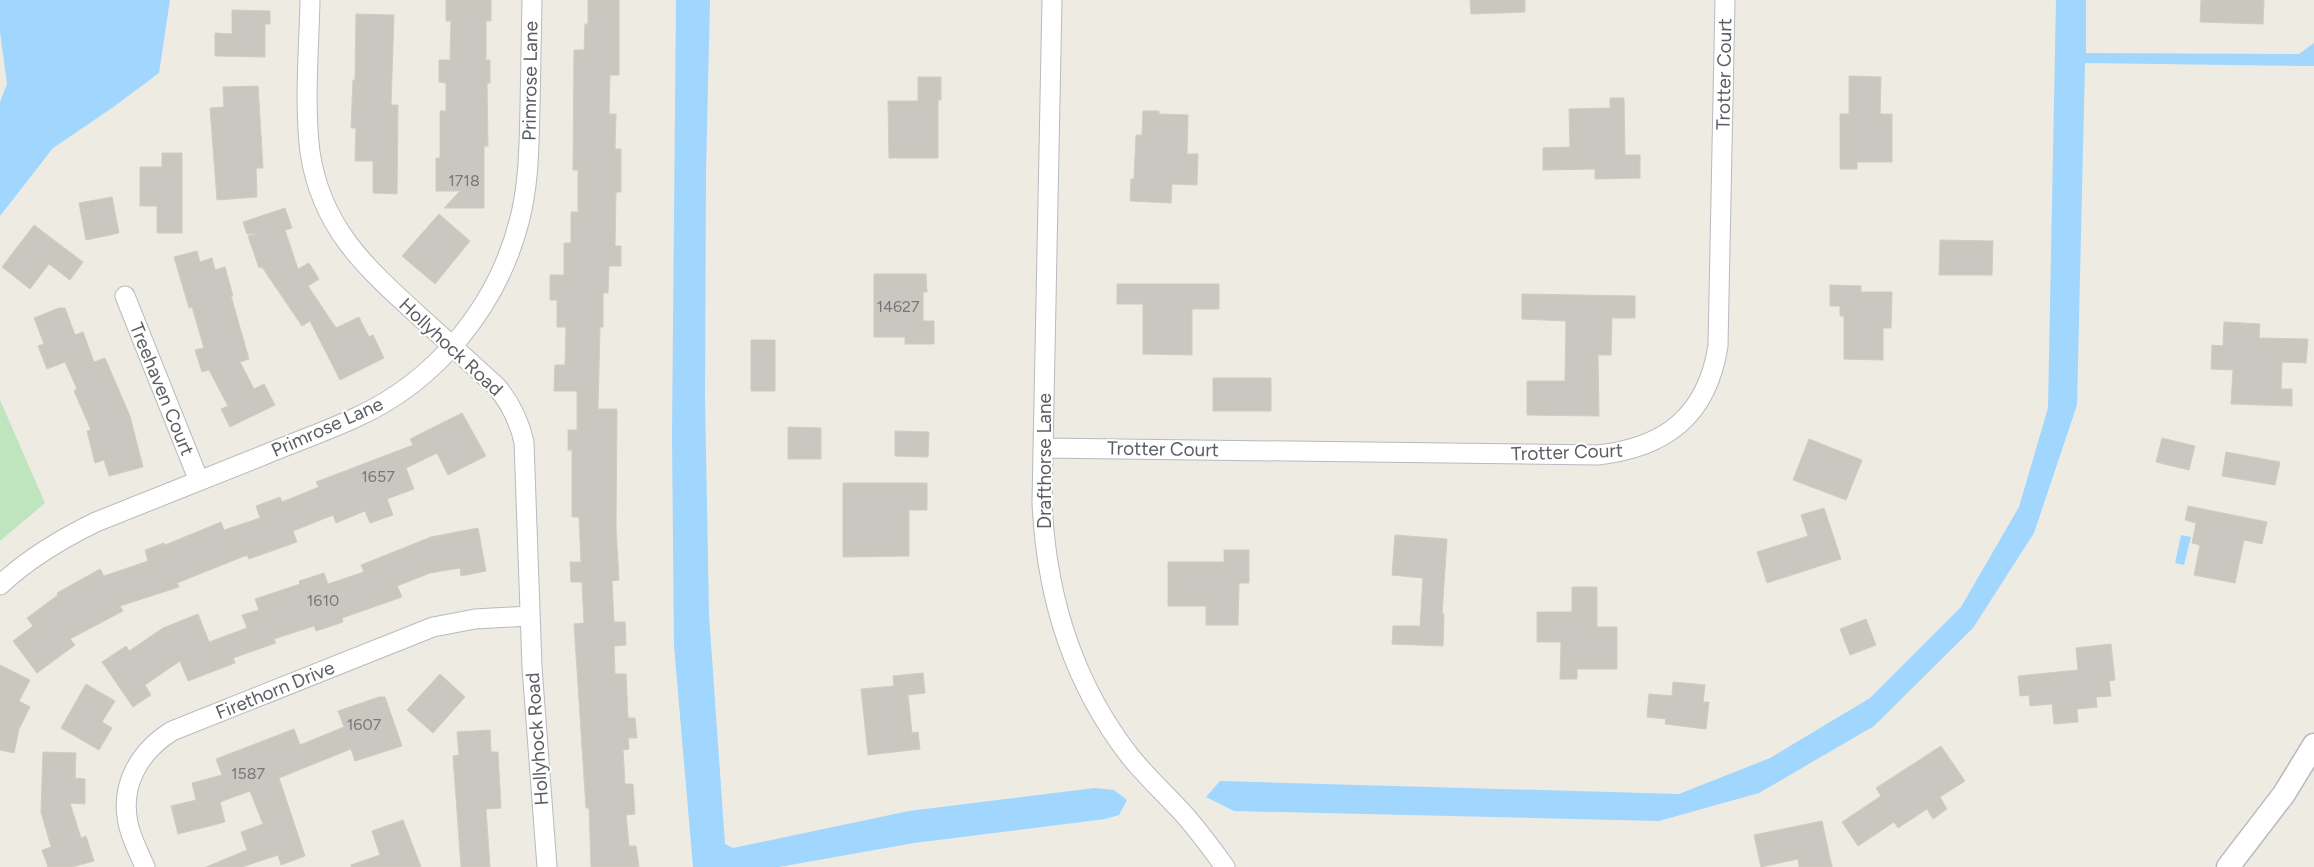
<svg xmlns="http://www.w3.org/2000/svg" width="2314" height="867" viewBox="0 0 2314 867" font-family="Figtree,sans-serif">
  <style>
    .green { fill: #bfe5be }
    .water { fill: #a1d6fe }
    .building { fill: #cac7c1; stroke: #d2ccc0 }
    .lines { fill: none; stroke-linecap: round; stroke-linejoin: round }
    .minor-casing { stroke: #b7babf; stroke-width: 21 }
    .tertiary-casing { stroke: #b7babf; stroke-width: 25 }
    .minor { stroke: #fff; stroke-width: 19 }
    .tertiary { stroke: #fff; stroke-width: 22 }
    .labels { text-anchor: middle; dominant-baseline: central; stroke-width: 4; stroke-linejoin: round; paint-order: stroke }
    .number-label { font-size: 16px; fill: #76787a }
    .street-label { font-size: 19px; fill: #5a5e63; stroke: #fff }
  </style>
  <rect width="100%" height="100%" fill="#edebe2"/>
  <path class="green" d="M 0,400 L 45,503 L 0,541 Z"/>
  <path class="water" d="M 0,0 L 170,0 L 159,73 L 112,108 L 53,148 L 0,216 L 0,102 L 7,84 L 0,32 Z
    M 676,0 L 710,0 L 706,171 L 705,398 L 709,615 L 725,844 L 733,848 L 909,811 L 1095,788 L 1114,790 L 1127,800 L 1119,815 L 1105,819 L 914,843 L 779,867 L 693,867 L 674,646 L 672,435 Z
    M 2056,0 L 2086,0 L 2086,53 L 2299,54 L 2314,43 L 2314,66 L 2085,63 L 2077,405 L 2034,533 L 1973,628 L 1874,726 L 1759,793 L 1659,821 L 1234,811 L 1206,797 L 1220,781 L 1679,794 L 1770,758 L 1870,698 L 1961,607 L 2019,507 L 2048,408 Z
    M 2181,535 L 2191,537 L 2184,565 L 2175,563 Z"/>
  <path class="building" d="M 446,0 L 491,0 L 491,21 L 486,21 L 486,60 L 490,60 L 490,83 L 487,83 L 488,146 L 484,146 L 484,208 L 444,208 L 460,191 L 436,191 L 436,158 L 440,158 L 440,111 L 446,111 L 446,83 L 439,82 L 439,60 L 450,60 L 451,21 L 446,21 Z
    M 588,0 L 619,0 L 619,75 L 610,75 L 609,114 L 616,114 L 615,149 L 621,149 L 621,192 L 616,192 L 615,246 L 621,246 L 621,266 L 609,266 L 608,293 L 603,293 L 603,327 L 600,327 L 598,409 L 617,409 L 616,528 L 619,580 L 612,581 L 614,622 L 625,622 L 626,645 L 614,646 L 615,674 L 626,674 L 628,718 L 635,718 L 637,738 L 628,738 L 629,749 L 623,750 L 625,784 L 633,784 L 635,814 L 626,815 L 629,846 L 636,846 L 639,867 L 591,867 L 589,808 L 586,808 L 574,624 L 584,623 L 582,582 L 571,582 L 570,562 L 581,562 L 579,517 L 572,517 L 572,450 L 568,450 L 568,430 L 577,430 L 577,391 L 554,391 L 555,365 L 565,365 L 566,327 L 557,327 L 557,300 L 550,300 L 550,275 L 564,275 L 564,243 L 571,243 L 571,212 L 578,212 L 578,170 L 573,170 L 574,50 L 584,50 L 585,24 L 588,24 Z
    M 1470,0 L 1525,0 L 1525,12 L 1471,14 Z
    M 2201,0 L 2264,0 L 2263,24 L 2200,22 Z
    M 232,10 L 270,11 L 270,24 L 265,24 L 265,57 L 215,56 L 215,33 L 232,34 Z
    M 356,14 L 394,15 L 391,105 L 398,105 L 397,194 L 373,193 L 373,161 L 355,161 L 356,128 L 351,128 L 353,80 L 355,80 Z
    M 1849,76 L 1881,77 L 1880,114 L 1892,114 L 1892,162 L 1857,162 L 1857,169 L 1840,169 L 1840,114 L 1849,114 Z
    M 918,77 L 941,77 L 941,100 L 938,100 L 938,158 L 889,158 L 888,101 L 918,101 Z
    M 258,86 L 263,168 L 256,168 L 257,197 L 217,200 L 210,108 L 224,107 L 223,87 Z
    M 1610,98 L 1624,98 L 1625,155 L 1640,155 L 1640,178 L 1595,179 L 1595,169 L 1543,170 L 1543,148 L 1570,147 L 1569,109 L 1610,108 Z
    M 1143,111 L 1159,111 L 1159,114 L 1188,115 L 1187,154 L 1198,154 L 1197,185 L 1172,184 L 1171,203 L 1130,201 L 1131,179 L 1134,179 L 1136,135 L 1142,135 Z
    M 162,153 L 182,153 L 182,233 L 157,233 L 157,206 L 140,206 L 140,167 L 162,167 Z
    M 112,197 L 119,233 L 86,240 L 79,203 Z
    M 285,208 L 292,228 L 285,230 L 298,269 L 309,263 L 319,279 L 308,286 L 336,328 L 359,317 L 369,337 L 373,335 L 384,358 L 340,380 L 310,321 L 302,326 L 262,267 L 259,268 L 248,236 L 256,234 L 247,234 L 243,222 Z
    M 439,214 L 470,241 L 435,284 L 402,256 Z
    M 34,225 L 83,262 L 70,280 L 49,264 L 30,289 L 2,267 Z
    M 1940,240 L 1993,241 L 1992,275 L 1939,275 Z
    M 197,251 L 200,262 L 212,258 L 215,270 L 225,267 L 233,296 L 231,296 L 249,359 L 240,362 L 254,389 L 264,384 L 275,405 L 230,427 L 221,409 L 228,406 L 209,370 L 202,372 L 195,350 L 204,348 L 192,307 L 189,308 L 174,257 Z
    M 874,274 L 926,274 L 927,292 L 923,292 L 923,321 L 934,321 L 934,344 L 905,344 L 905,337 L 874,337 Z
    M 1117,284 L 1219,284 L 1219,309 L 1192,309 L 1192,355 L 1143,354 L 1143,304 L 1117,304 Z
    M 1830,285 L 1861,286 L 1861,292 L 1892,292 L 1891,328 L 1883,328 L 1883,360 L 1844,359 L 1844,316 L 1840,316 L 1840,306 L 1830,306 Z
    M 1522,294 L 1635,296 L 1635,318 L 1612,318 L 1611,355 L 1598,355 L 1599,416 L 1527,415 L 1527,381 L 1565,381 L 1566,321 L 1522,319 Z
    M 59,308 L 65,308 L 75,335 L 83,332 L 94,362 L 105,358 L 130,416 L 143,467 L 109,476 L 104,460 L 95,463 L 87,431 L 91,430 L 74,391 L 77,389 L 65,362 L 47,369 L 38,346 L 44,344 L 34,318 Z
    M 2224,322 L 2260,324 L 2259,338 L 2308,339 L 2306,363 L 2282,362 L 2281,389 L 2292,389 L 2292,406 L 2231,404 L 2233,370 L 2211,369 L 2212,345 L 2223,346 Z
    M 751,340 L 775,340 L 775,391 L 751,391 Z
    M 1213,378 L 1271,378 L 1271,411 L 1213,411 Z
    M 462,413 L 486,456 L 448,475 L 437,453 L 406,468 L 414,489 L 387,499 L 393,515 L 370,523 L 365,511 L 336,523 L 333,515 L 293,531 L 297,542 L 249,559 L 247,555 L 177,583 L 179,587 L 120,606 L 123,611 L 70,639 L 75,645 L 37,673 L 13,641 L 33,626 L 27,618 L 58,595 L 57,593 L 100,569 L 104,576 L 148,561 L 145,550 L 164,543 L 165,545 L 221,522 L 224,530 L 260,518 L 256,506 L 280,497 L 282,502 L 319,487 L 316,482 L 413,445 L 410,439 Z
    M 788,427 L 821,428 L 821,459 L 788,459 Z
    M 895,431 L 929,432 L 928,457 L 895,456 Z
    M 2162,438 L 2195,446 L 2189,470 L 2156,462 Z
    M 1809,439 L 1862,460 L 1846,500 L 1793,480 Z
    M 2226,452 L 2280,462 L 2275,485 L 2222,476 Z
    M 843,483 L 927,483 L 927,510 L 909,510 L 909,556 L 843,557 Z
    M 2188,506 L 2267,522 L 2262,544 L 2244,540 L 2235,583 L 2194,575 L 2200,545 L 2192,543 L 2196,523 L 2185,520 Z
    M 1824,508 L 1841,559 L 1767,583 L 1757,552 L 1808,536 L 1801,515 Z
    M 478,528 L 486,571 L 461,576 L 460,568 L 430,573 L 397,586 L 402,597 L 342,618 L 343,622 L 316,631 L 314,626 L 274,639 L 276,643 L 233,658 L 235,663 L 188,681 L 180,661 L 145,685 L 151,695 L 133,707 L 102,662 L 126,646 L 129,651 L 163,628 L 198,614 L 209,642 L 247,628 L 242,615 L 259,610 L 255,599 L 300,584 L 299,581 L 324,573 L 328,584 L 364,572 L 361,565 L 431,537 Z
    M 1395,535 L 1447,539 L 1442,614 L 1444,614 L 1443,646 L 1392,644 L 1393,626 L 1420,626 L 1423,578 L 1392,575 Z
    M 1224,550 L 1249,550 L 1249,583 L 1239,583 L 1238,625 L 1206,625 L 1206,606 L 1168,606 L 1168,562 L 1224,562 Z
    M 1572,587 L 1597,587 L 1597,627 L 1617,627 L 1617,669 L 1577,669 L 1577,679 L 1560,679 L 1561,642 L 1537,642 L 1537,612 L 1572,612 Z
    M 1866,619 L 1876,645 L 1850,655 L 1840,629 Z
    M 2111,644 L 2115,680 L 2109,681 L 2111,696 L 2096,697 L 2097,707 L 2077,709 L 2078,722 L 2054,724 L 2052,704 L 2030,706 L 2029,695 L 2020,696 L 2018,676 L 2078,670 L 2076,648 Z
    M 0,665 L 30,680 L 19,701 L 30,707 L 19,729 L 14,753 L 0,750 Z
    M 923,673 L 925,693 L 908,695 L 912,733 L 918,732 L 920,749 L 868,755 L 861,689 L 894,686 L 893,676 Z
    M 440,674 L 465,697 L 433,733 L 407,710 Z
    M 1673,682 L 1705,685 L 1703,702 L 1709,702 L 1706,729 L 1665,724 L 1666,719 L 1647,717 L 1649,694 L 1672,696 Z
    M 86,684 L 115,701 L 102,722 L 112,728 L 99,750 L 61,728 Z
    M 379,697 L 385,697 L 402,746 L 355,761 L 351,749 L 279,778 L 305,856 L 281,865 L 278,855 L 242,867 L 206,867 L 247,850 L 241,832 L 263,824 L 250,791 L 220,802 L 225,822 L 178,834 L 171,806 L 196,800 L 192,783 L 222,775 L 216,759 L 294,729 L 300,745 L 344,727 L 338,711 Z
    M 490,730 L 491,752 L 498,752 L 501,808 L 486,809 L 490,867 L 461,867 L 453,756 L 459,755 L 457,732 Z
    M 1941,746 L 1965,781 L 1940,797 L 1947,809 L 1933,819 L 1927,809 L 1898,828 L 1894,822 L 1858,846 L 1842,822 L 1881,796 L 1876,788 Z
    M 43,752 L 76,753 L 75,778 L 85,779 L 85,804 L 70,803 L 81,838 L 86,836 L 94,861 L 72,867 L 48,867 L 42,850 L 51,847 L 41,812 Z
    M 403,820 L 421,867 L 351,867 L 351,865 L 380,855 L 372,831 Z
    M 1822,821 L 1832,867 L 1799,867 L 1798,859 L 1761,867 L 1754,835 Z"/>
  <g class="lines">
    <g class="minor-casing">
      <path id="minor" d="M 310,0 C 309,50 304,102 310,152 C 321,227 365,267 418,315 C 444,339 471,363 497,387 C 511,404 519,420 524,442 L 532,667 L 547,867
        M 1052,0 L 1042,502 C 1046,594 1072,681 1129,755 C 1145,775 1163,792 1180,810 C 1197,828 1211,848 1225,867
        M 125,296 L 199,481
        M 1043,448 L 1597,455 C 1665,448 1707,416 1718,346 L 1725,0
        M 0,585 C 29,558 61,539 96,522 C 152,500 208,477 264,455 C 295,442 327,431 357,417 C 436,381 497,307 519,222 C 529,185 529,146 530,108 C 531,72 531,36 532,0
        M 145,867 C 139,853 131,838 128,823 C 120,784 140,751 172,731 L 433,627 L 475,619 L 529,616"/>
    </g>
    <g class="tertiary-casing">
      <path id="tertiary" d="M 2228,867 L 2284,794 L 2314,745"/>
    </g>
    <use href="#minor" class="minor"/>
    <use href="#tertiary" class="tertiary"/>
  </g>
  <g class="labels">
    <g class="number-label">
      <text x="464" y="180">1718</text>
      <text x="898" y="306">14627</text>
      <text x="378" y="476">1657</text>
      <text x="323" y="600">1610</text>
      <text x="364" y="724">1607</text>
      <text x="248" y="773">1587</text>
    </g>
    <g class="street-label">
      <text transform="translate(1724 74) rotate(-89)">Trotter Court</text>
      <text transform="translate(530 81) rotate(-89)">Primrose Lane</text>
      <text transform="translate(451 347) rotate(43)">Hollyhock Road</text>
      <text transform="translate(162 389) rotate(68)">Treehaven Court</text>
      <text transform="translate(327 427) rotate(-24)">Primrose Lane</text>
      <text transform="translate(1163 449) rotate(1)">Trotter Court</text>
      <text transform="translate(1567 452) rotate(-2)">Trotter Court</text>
      <text transform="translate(1044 461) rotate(-90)">Drafthorse Lane</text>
      <text transform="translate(275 690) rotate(-22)">Firethorn Drive</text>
      <text transform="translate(537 739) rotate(-94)">Hollyhock Road</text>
    </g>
  </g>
</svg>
